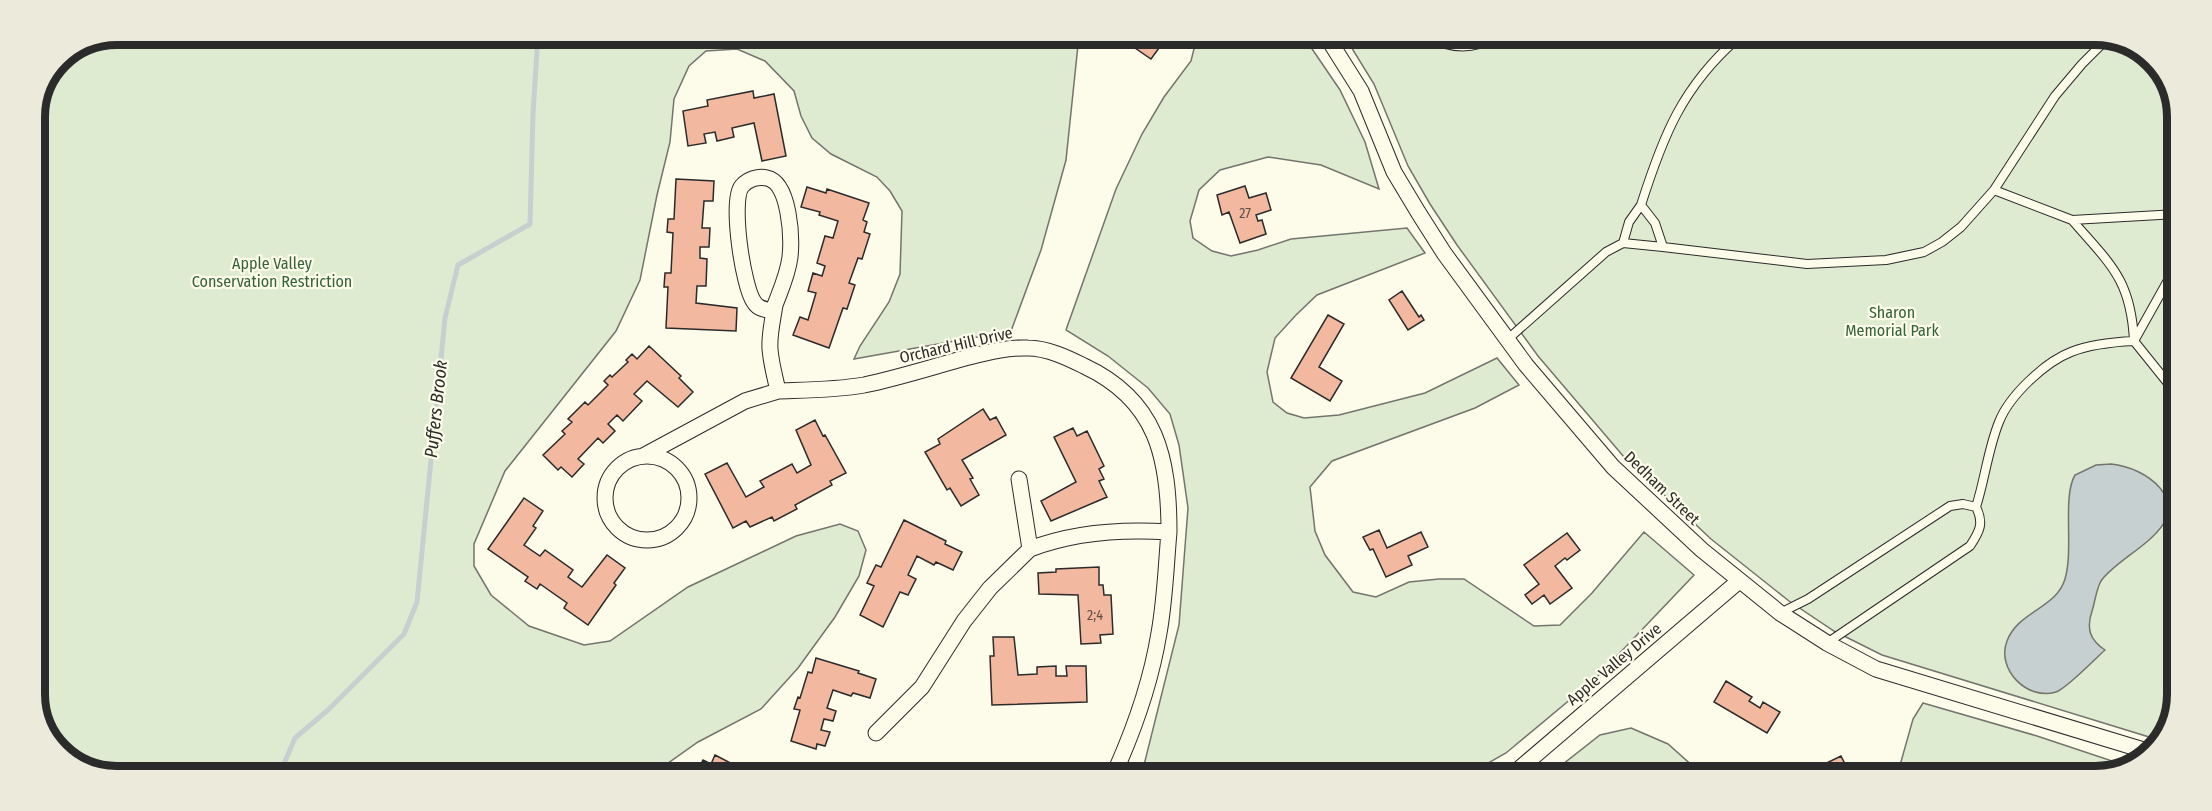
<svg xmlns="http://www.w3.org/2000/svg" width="2212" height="811" viewBox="0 0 2212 811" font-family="'Fira Sans Condensed',sans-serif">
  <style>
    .green { fill: #deebd1; stroke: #74746e; stroke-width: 1.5 }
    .water { fill: #c7d0d0; stroke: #74746e; stroke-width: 1.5 }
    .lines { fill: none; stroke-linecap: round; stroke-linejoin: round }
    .stream { stroke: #c7d0d0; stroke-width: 5 }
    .building { fill: #f2b8a0; stroke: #2b2b2b; stroke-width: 1.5 }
    .lane-casing { stroke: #2b2b2b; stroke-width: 10 }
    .street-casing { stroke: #2b2b2b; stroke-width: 17 }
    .lane { stroke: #fdfbea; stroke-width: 8 }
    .street { stroke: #fdfbea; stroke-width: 15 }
    .labels { text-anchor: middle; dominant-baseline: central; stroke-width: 4.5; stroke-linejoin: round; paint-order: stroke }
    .number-label { font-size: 14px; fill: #5d4e48 }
    .park-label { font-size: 16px; fill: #34623c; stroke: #fdfbea }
    .street-label { font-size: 16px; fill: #2b2b2b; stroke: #fdfbea }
    .water-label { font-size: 18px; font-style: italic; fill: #2b2b2b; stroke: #fdfbea }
    .rim { fill: none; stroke: #2b2b2b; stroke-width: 8 }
  </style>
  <rect width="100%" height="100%" fill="#fdfbea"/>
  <path class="green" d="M 117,35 L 1081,37 L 1078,45 L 1066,160 L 1041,250 L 1011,331 L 854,359 L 860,346 L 889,302 L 900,274 L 902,211 L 890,191 L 877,177 L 831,154 L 812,138 L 801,116 L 794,91 L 765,61 L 737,49 L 706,51 L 689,66 L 674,99 L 670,142 L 657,195 L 640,280 L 616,331 L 505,471 L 474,544 L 474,566 L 491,595 L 529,626 L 584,645 L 610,641 L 688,587 L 796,536 L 840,524 L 858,531 L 866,550 L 859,576 L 835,617 L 798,668 L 761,709 L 698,742 L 654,773 L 91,772 L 52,744 L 35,700 L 35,112 L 59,58 Z
    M 1197,37 L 1304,37 L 1340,90 L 1365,142 L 1379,189 L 1321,165 L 1268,157 L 1220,170 L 1199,190 L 1190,221 L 1193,238 L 1212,251 L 1231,256 L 1258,250 L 1291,239 L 1407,228 L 1425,253 L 1317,295 L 1296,315 L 1275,338 L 1267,372 L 1273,402 L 1287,413 L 1304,418 L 1339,415 L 1425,393 L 1497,358 L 1519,385 L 1475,408 L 1332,461 L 1310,487 L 1315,531 L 1325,555 L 1353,592 L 1376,597 L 1409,582 L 1439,579 L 1464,579 L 1534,626 L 1560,625 L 1592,593 L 1644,532 L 1694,575 L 1596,678 L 1506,753 L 1467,775 L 1150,774 L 1144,765 L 1179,625 L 1188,508 L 1179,445 L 1170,414 L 1148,388 L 1108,356 L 1066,330 L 1116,189 L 1142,134 L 1164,97 L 1191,61 Z
    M 1345,37 L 2121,39 L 2160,67 L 2177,111 L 2173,720 L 2159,740 L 1882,655 L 1834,631 L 1789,601 L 1711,539 L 1624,457 L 1538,356 L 1457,245 L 1430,204 L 1408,166 L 1374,84 Z
    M 1923,703 L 2037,736 L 2127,766 L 2095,776 L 1897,776 L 1913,719 Z
    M 1631,728 L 1668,744 L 1704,776 L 1549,775 L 1600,735 Z"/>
  <path class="water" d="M 2111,464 C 2129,466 2148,474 2160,488 C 2193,528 2119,554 2101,581 C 2096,590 2095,602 2092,611 C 2086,629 2090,640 2105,650 C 2095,659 2066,689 2056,692 C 2027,701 1996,669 2007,641 C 2018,611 2056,609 2065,579 C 2074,549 2062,497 2075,475 L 2096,465 Z"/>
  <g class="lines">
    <path class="stream" d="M 280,773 L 295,738 L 328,710 L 404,634 L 417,602 L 445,318 L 458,265 L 530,224 L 533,113 L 538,35"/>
  </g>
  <path class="building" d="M 1119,37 L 1167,37 L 1151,59 Z
    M 753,91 L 754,98 L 774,94 L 786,156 L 762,161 L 754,123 L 732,128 L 734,137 L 717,141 L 715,132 L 704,134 L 706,143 L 688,146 L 683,111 L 708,106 L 707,100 Z
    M 676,179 L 714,181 L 713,201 L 704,201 L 702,228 L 710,228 L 709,247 L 700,247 L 700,258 L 707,259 L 706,286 L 697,286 L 696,303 L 737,308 L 736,331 L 666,328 L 668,287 L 664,287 L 665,273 L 671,273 L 673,233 L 667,232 L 668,219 L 674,219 Z
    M 1245,186 L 1249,198 L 1266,193 L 1271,210 L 1256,215 L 1258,221 L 1262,220 L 1266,234 L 1240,243 L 1229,212 L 1222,215 L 1217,195 Z
    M 807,187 L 826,193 L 827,189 L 869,203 L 863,220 L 867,222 L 864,232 L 870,234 L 862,259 L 858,258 L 849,283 L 855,285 L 847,309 L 843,308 L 829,348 L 793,335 L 800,317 L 808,320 L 816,293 L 808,291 L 813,273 L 822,276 L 825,266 L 817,263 L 825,236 L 833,238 L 838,221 L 819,215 L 820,212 L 801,207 Z
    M 1402,291 L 1419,317 L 1421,315 L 1424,320 L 1408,330 L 1389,300 Z
    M 1328,315 L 1344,324 L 1319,367 L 1342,381 L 1330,401 L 1291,378 Z
    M 649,346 L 681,376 L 679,378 L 693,392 L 678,407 L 647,381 L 634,394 L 642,401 L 623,421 L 617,415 L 608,424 L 615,431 L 603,443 L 598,438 L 578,459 L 584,464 L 572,477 L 561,467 L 558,470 L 543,455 L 565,434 L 562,431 L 572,422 L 568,419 L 585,402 L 588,405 L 608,385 L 604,381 L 610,375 L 612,377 L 628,362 L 626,360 L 632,354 L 637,359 Z
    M 983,409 L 990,420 L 996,417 L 1006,435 L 962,460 L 973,478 L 970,479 L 979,495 L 961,506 L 950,488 L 947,490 L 925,452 L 940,444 L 938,439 Z
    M 815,420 L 823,436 L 825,435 L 846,473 L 830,481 L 832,485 L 795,505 L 797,509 L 774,521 L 772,517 L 750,527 L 746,521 L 733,528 L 705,474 L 727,463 L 746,497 L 764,487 L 760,481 L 792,464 L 797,473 L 811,465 L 796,430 Z
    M 1073,428 L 1077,436 L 1087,431 L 1104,466 L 1099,469 L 1104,479 L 1099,481 L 1107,497 L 1051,521 L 1041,501 L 1076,482 L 1054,437 Z
    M 524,498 L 543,511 L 533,526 L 536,528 L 524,545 L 540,556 L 545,550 L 573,570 L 568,577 L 582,587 L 607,555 L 625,568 L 614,583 L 616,585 L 588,625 L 564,608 L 567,603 L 540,584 L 537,589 L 525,581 L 528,577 L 488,549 Z
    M 904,520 L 946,541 L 945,544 L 962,552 L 953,570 L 936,562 L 934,565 L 917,556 L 908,575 L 916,579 L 908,595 L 900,592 L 883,627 L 860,615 L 874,586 L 867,583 L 876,565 L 881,567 Z
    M 1379,530 L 1387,548 L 1421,532 L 1428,547 L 1408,556 L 1412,565 L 1386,577 L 1373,549 L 1370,550 L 1363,537 Z
    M 1567,533 L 1580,550 L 1567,560 L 1565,558 L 1555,566 L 1572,588 L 1550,604 L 1544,595 L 1532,604 L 1525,595 L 1539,584 L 1524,565 Z
    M 1099,567 L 1099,585 L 1103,585 L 1104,595 L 1111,595 L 1113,634 L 1100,635 L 1101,643 L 1081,644 L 1078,595 L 1039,594 L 1038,573 L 1056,572 L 1056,569 Z
    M 993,637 L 1014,637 L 1018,675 L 1037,674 L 1037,667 L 1056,666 L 1056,676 L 1067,676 L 1066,666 L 1086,666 L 1087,702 L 992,705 L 990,656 L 994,656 Z
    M 816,658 L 859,671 L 858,673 L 876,679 L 870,698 L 853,693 L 851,696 L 833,690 L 827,708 L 836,711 L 833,721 L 824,719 L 821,730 L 830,732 L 825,746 L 817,744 L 816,749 L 791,741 L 800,710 L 794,709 L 798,697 L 800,698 L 808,672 L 812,673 Z
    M 1726,681 L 1752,697 L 1749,701 L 1760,708 L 1763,702 L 1780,712 L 1767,733 L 1714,702 Z
    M 715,755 L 742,769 L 741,771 L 746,774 L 696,774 L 703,760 L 711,764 Z
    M 1841,756 L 1851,776 L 1813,776 L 1810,771 Z"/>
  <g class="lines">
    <g class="lane-casing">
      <path id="lane" d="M 1429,37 C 1451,49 1473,50 1495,37
        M 1738,38 C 1682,87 1663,136 1641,205 L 1655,223 L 1663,247 L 1807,264 L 1886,260 L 1924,252 L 1942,242 L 1961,227 L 1994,190 L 2055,96 L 2082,64 L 2107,39
        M 1994,190 L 2072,220
        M 1641,205 L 1629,222 L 1623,243 L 1663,247
        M 2176,266 L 2134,341 C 2131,279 2110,264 2072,220 L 2177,214
        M 1508,339 L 1606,252 L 1623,243
        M 1976,507 C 1985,479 1988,449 1999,422 C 2009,396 2045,362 2071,352 C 2091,344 2113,342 2134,341 L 2175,392
        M 1780,613 L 1808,599 L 1950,506 L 1963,504 L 1976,507 C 1984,523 1980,531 1970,546 L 1827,643"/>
    </g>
    <g class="street-casing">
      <path id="street" d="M 1327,37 L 1361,91 L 1394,172 L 1418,212 L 1444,253 L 1526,365 L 1613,467 L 1702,550 L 1780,613 L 1827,643 L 1876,669 L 2150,752
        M 778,391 C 806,390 836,390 864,385 C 898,378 932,367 965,358 C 985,353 1007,347 1028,348 C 1047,348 1068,358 1084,366 C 1157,400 1169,458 1169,532 C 1122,529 1074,532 1030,549
        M605 498a42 42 0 1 1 84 0a42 42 0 1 1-84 0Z
        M 643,456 L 745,401 L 778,391 C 775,377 771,363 770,349 C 769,334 773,319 775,305 C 781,289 788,274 790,257 C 792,238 790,183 767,178 C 758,176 748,179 742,186 C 730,200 743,287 754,302 C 758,309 766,310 774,311
        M 876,733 L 922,687 L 964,621 L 990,588 L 1030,549 L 1019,479
        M 1011,774 L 1044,773 L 1079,774
        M 1114,774 C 1134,730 1151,682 1159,633 C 1165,600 1166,566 1169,532
        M 1512,775 L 1739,581"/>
    </g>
    <use href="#lane" class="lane"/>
    <use href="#street" class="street"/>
  </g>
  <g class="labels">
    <g class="number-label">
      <text x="1245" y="213">27</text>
      <text x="1095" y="615">2;4</text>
    </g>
    <g class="park-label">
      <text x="272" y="263">Apple Valley<tspan x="272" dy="18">Conservation Restriction</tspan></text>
      <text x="1892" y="312">Sharon<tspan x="1892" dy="18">Memorial Park</tspan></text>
    </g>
    <g class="street-label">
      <text transform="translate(956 345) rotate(-13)">Orchard Hill Drive</text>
      <text transform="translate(1662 488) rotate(44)">Dedham Street</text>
      <text transform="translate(1614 664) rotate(-40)">Apple Valley Drive</text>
    </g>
    <g class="water-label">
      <text transform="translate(436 409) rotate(-84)">Puffers Brook</text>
    </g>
  </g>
  <path d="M0 0H2212V811H0ZM117 45H2095A72 72 0 0 1 2167 117V694A72 72 0 0 1 2095 766H117A72 72 0 0 1 45 694V117A72 72 0 0 1 117 45Z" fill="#eceadb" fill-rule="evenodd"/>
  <path class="rim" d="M117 45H2095A72 72 0 0 1 2167 117V694A72 72 0 0 1 2095 766H117A72 72 0 0 1 45 694V117A72 72 0 0 1 117 45Z"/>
</svg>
